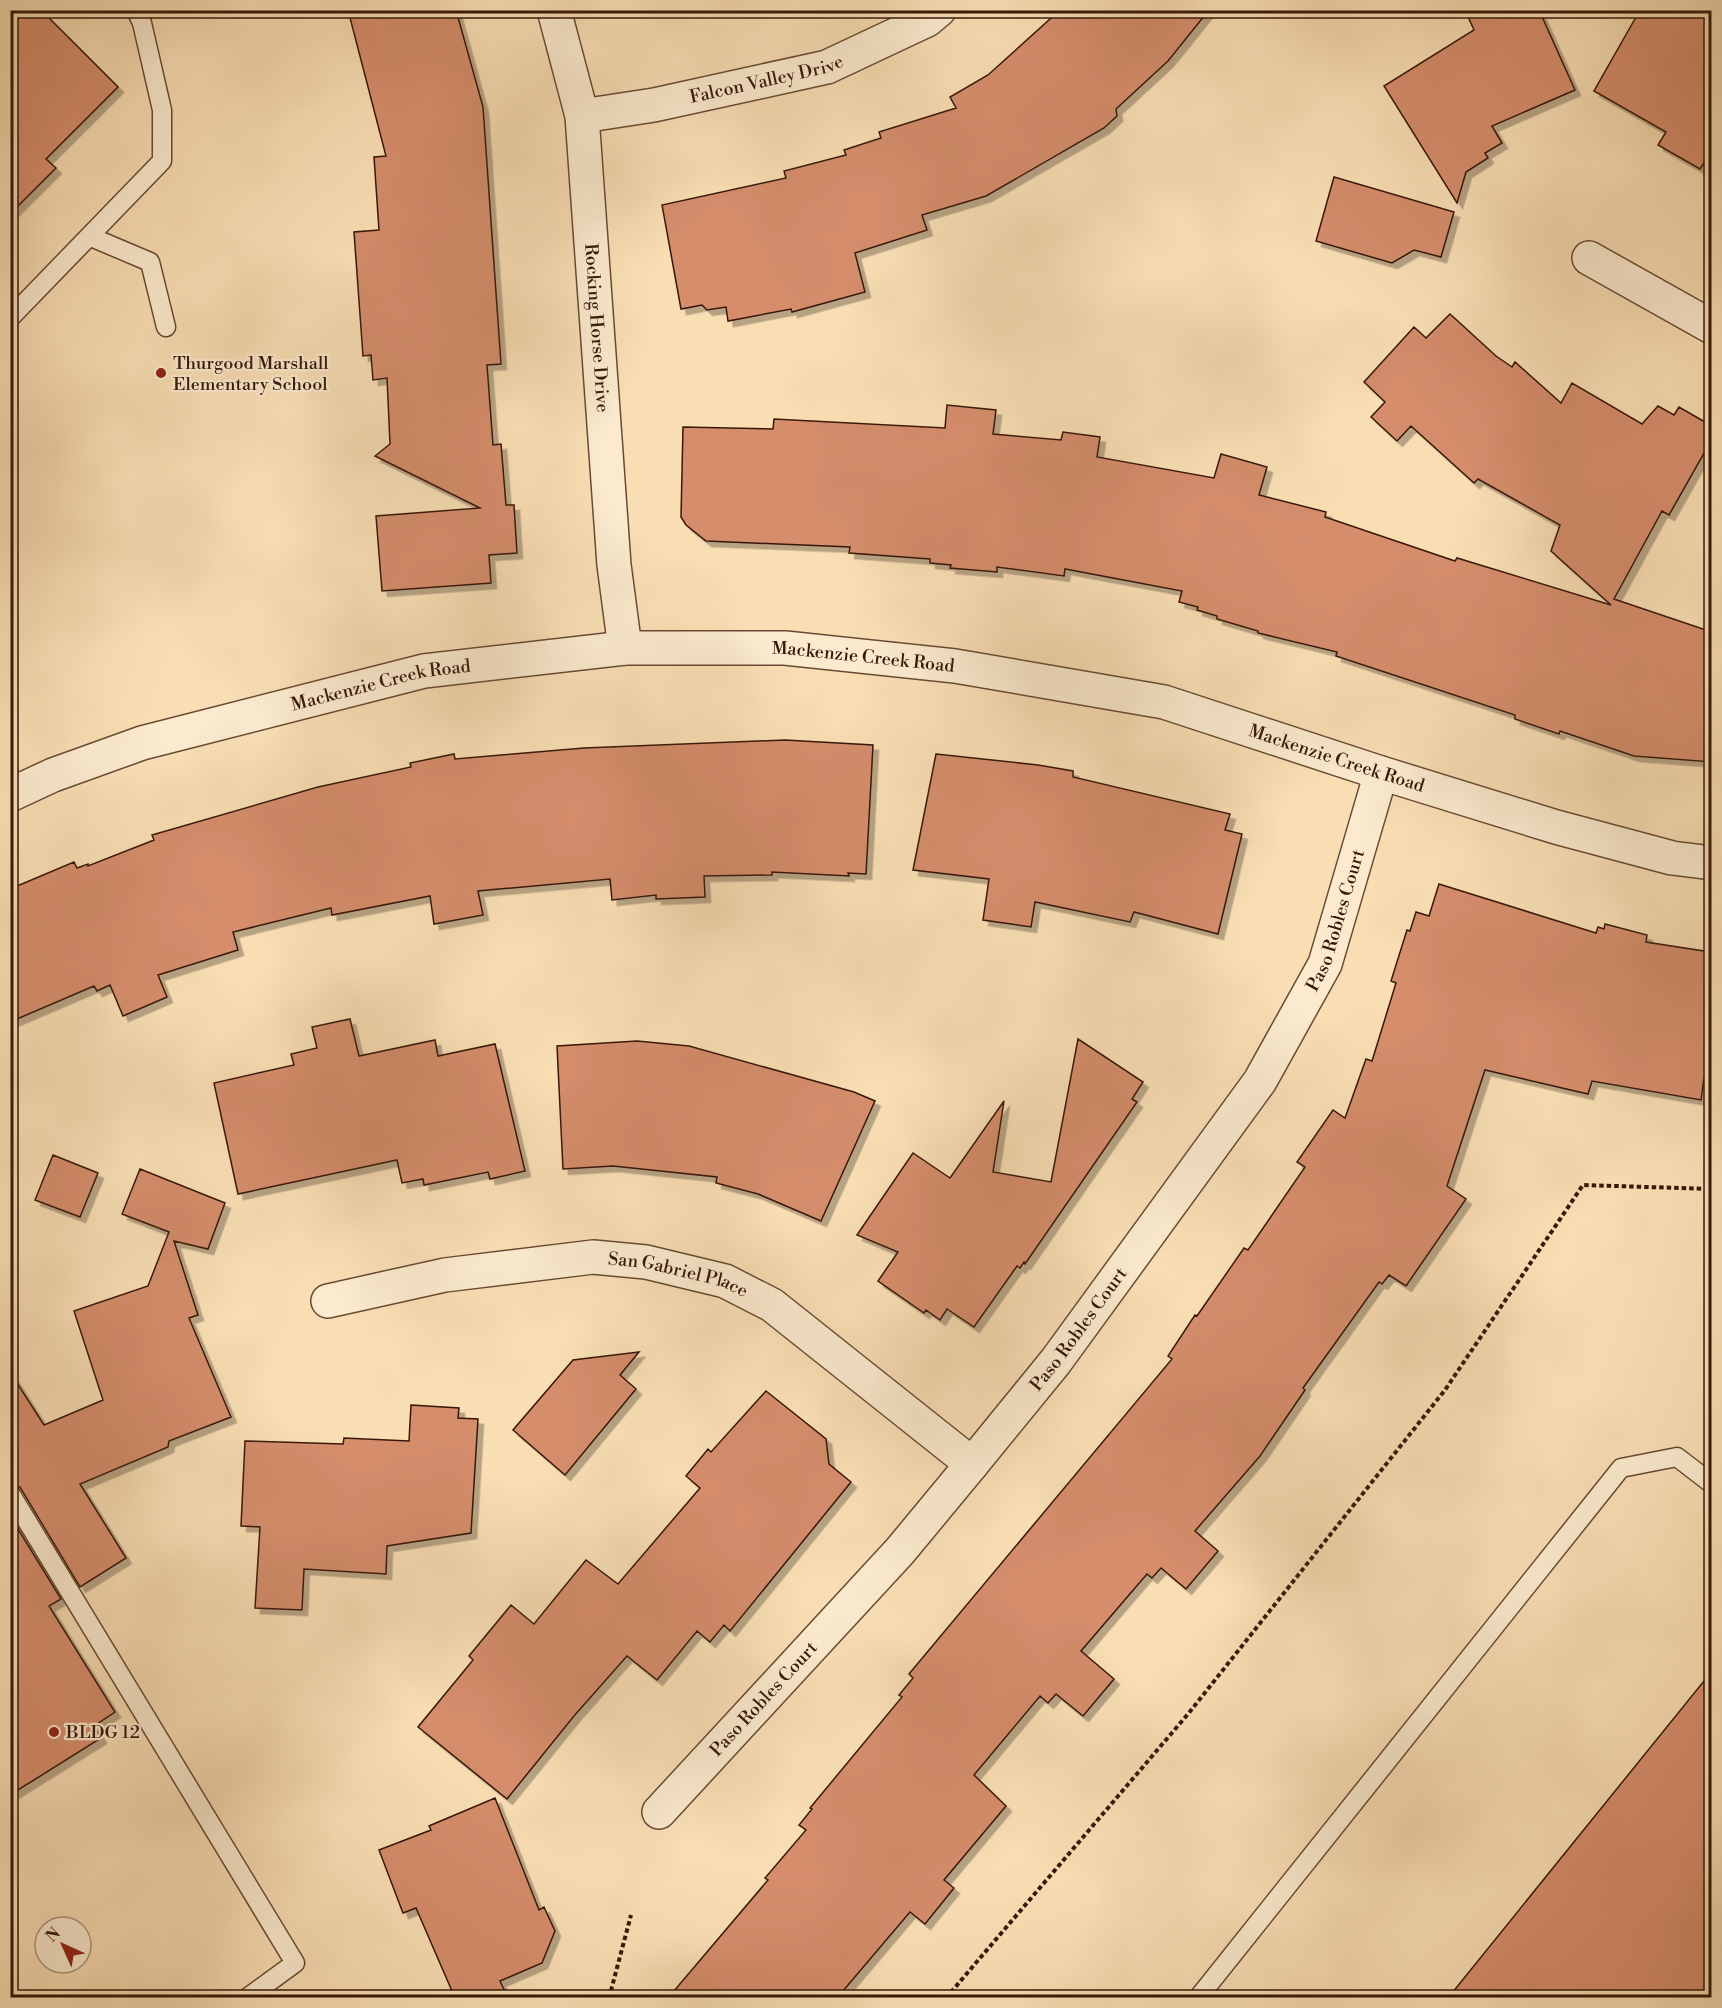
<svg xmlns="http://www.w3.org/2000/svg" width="1722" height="2008" viewBox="0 0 1722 2008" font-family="'Libre Bodoni',serif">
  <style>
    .building { fill: #d58d6c; stroke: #371809; stroke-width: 1.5; filter: url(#shadow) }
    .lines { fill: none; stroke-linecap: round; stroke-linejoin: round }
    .service-casing { stroke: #684a34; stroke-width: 21 }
    .minor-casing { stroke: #684a34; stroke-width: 36 }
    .tertiary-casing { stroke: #684a34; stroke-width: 36 }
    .path { stroke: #371809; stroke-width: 4; stroke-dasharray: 4.5 3; stroke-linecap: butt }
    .service { stroke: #fbeace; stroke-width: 18 }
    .minor { stroke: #fbeace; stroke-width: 33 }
    .tertiary { stroke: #fbeace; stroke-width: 33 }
    .poi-dot { fill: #8f2418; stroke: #fbeace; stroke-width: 2 }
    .labels { text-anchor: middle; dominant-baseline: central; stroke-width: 4.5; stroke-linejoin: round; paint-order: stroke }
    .street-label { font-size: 18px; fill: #371809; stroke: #fbeace }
    .poi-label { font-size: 18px; fill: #371809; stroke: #fbeace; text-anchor: start }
  </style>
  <defs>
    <filter id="shadow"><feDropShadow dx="5.5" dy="5.5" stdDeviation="0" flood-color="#0004"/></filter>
  </defs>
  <rect width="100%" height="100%" fill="#f9deb4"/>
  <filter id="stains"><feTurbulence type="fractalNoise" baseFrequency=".00333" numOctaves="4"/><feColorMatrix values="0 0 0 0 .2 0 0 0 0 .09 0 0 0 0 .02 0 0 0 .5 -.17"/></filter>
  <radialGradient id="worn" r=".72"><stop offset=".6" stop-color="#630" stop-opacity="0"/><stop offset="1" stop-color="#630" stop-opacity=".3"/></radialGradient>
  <path class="building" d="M 10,10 L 41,10 L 118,87 L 46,159 L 56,168 L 10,214 Z
    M 348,10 L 456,10 L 483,107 L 501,364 L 487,365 L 493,445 L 501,444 L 506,505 L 514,505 L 517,553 L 489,555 L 491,583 L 382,591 L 376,516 L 480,508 L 375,456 L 390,444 L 387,378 L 373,380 L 371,355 L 363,356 L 354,232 L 379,230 L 374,157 L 386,156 Z
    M 1060,10 L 1209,10 L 1168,61 L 1116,109 L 1117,116 L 1104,128 L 986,196 L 922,215 L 927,230 L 855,253 L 865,292 L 792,312 L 791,309 L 728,321 L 726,307 L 707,310 L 702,305 L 681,309 L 662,205 L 786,178 L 784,171 L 846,155 L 844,150 L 881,138 L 879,132 L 956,108 L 950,97 L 988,75 Z
    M 1465,10 L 1539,10 L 1575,90 L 1492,126 L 1502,143 L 1485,153 L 1488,158 L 1466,172 L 1457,203 L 1384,86 L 1474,30 Z
    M 1640,10 L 1712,10 L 1712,150 L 1700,169 L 1658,145 L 1666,132 L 1594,91 Z
    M 1334,177 L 1454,212 L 1441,257 L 1414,250 L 1392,263 L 1316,241 Z
    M 1450,314 L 1496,356 L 1512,367 L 1515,362 L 1561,403 L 1572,383 L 1642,424 L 1658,406 L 1674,415 L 1679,407 L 1712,426 L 1712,439 L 1669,515 L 1662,511 L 1614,599 L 1712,632 L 1712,762 L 1634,756 L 1560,731 L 1559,734 L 1515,719 L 1515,715 L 1336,656 L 1337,652 L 1258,633 L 1258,631 L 1217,619 L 1217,616 L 1197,610 L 1198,607 L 1179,602 L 1182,591 L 1065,569 L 1064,576 L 997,567 L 997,572 L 950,568 L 951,565 L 930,563 L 930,559 L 849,553 L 850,547 L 706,541 L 686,525 L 681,517 L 683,427 L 773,429 L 774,419 L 945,428 L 947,405 L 996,410 L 993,434 L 1061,440 L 1063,432 L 1100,437 L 1097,457 L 1214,478 L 1221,454 L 1267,467 L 1259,495 L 1326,512 L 1325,517 L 1455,561 L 1457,558 L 1611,605 L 1551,551 L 1560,525 L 1478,479 L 1474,483 L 1411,426 L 1397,441 L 1371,417 L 1385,402 L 1364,382 L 1414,327 L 1426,338 Z
    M 785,740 L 873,745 L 866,874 L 848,873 L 849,876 L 772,872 L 772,875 L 704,876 L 705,897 L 656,899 L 656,895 L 612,900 L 610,879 L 478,891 L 483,915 L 434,924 L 430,896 L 332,915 L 331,908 L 233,932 L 238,950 L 158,975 L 167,997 L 123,1016 L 110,985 L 97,991 L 94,986 L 10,1022 L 10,889 L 74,862 L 77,868 L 88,864 L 88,866 L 154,840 L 152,835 L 318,787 L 411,767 L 410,763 L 454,754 L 455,759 L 584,748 Z
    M 936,754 L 1038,765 L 1073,771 L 1073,777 L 1230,814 L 1225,830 L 1242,834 L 1218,934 L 1134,912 L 1130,922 L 1035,902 L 1031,927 L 983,920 L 989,879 L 913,870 Z
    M 1439,884 L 1596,933 L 1598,927 L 1604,929 L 1605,924 L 1647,935 L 1646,942 L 1710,952 L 1706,978 L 1712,988 L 1712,1079 L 1704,1078 L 1701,1100 L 1592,1081 L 1588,1094 L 1485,1070 L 1447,1186 L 1466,1199 L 1406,1286 L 1389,1275 L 1382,1284 L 1379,1282 L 1303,1388 L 1305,1390 L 1260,1456 L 1195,1531 L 1218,1551 L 1186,1589 L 1161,1568 L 1152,1578 L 1147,1574 L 1081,1651 L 1114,1679 L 1083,1716 L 1056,1694 L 1048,1703 L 1040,1696 L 974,1775 L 1006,1806 L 944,1880 L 954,1888 L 925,1924 L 910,1912 L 837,1998 L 668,1998 L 768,1880 L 765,1878 L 806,1830 L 799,1825 L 812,1809 L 810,1808 L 902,1697 L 899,1695 L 913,1678 L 909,1674 L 1172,1359 L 1168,1356 L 1195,1315 L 1197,1316 L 1244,1248 L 1248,1250 L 1305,1167 L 1297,1162 L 1333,1110 L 1345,1118 L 1366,1059 L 1372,1061 L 1396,983 L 1391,981 L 1407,930 L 1410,931 L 1416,912 L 1429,916 Z
    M 350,1019 L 359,1056 L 435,1040 L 438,1056 L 495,1044 L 525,1171 L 490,1179 L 488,1172 L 424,1185 L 423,1179 L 402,1183 L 397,1160 L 238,1194 L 214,1083 L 294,1065 L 291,1054 L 317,1048 L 312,1027 Z
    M 1078,1039 L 1143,1082 L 1132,1099 L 1137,1102 L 1025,1264 L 1024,1262 L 1020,1268 L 1017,1266 L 974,1327 L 947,1309 L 940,1320 L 926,1310 L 924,1313 L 878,1281 L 898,1252 L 857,1235 L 913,1153 L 950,1178 L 1004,1101 L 993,1172 L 1051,1182 Z
    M 637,1041 L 689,1046 L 854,1092 L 875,1101 L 821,1221 L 758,1194 L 716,1183 L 717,1177 L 613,1166 L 563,1169 L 557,1046 Z
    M 53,1155 L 98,1173 L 80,1217 L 35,1200 Z
    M 140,1169 L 225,1203 L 208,1249 L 174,1241 L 198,1315 L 189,1318 L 231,1417 L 169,1441 L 168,1447 L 80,1484 L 126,1558 L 80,1587 L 20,1487 L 10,1482 L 10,1372 L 44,1425 L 103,1400 L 74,1311 L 148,1286 L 169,1232 L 122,1214 Z
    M 639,1352 L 620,1375 L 636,1389 L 565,1475 L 513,1430 L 573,1360 Z
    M 766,1391 L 826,1439 L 829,1464 L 851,1482 L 730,1631 L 724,1625 L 710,1642 L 697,1631 L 657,1680 L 627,1656 L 574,1716 L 507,1799 L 418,1727 L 473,1660 L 469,1656 L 511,1605 L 534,1624 L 586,1560 L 618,1584 L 700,1488 L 686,1476 L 708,1449 L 711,1452 Z
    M 411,1405 L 459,1408 L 458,1418 L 478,1419 L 471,1533 L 387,1546 L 386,1574 L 304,1569 L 302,1610 L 255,1608 L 260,1527 L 241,1526 L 245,1441 L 343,1444 L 344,1438 L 409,1441 Z
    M 10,1516 L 61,1599 L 49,1606 L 115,1712 L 94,1726 L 101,1738 L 10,1795 Z
    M 1712,1671 L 1712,1998 L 1448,1998 Z
    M 495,1798 L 539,1910 L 544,1907 L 555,1931 L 542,1963 L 500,1981 L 508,1998 L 455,1998 L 416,1908 L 403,1913 L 379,1850 L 431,1830 L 429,1826 Z"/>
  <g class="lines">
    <g class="service-casing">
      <path id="service" d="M 91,237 L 150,262 L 166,327
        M 10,318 L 162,161 L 162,110 L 142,23 L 136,10
        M 10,1493 L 295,1963 L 247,1998
        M 1198,1998 L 1621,1468 L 1677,1457 L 1712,1484"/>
    </g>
    <g class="minor-casing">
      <g id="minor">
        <path id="s1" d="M 554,10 L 582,116 L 614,565 L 625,648"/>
        <path id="s2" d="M 582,116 L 654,105 L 827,67 L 927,20 L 939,10"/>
        <path d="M 1589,258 L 1712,327"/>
        <path id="s3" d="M 328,1301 L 445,1275 L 593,1257 L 646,1262 L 725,1281 L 772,1305 L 972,1464"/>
        <path id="s4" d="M 659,1812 L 900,1551 L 972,1464 L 1056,1361 L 1260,1081 L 1325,964 L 1381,773"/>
      </g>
    </g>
    <g class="tertiary-casing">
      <g id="tertiary">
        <path id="s5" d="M 10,795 L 53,775 L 142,743 L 424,671 L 625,648 L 785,648 L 955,666 L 1164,702 L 1381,773 L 1556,827 L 1672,858 L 1712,863"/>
      </g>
    </g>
    <path class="path" d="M 609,1998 L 631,1915
      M 946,1998 L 1188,1714 L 1445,1390 L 1583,1185 L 1712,1189"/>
    <use href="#service" class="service"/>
    <use href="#minor" class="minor"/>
    <use href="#tertiary" class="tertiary"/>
  </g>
  <g class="poi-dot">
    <circle cx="161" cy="373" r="6"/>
    <circle cx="54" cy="1732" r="6"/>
  </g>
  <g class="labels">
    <g class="street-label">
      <text stroke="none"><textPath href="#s2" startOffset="188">Falcon Valley Drive</textPath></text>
      <text stroke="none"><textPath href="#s1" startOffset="322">Rocking Horse Drive</textPath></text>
      <text stroke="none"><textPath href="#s5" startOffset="874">Mackenzie Creek Road</textPath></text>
      <text stroke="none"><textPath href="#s5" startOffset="388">Mackenzie Creek Road</textPath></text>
      <text stroke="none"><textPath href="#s5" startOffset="1360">Mackenzie Creek Road</textPath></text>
      <text stroke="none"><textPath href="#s4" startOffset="1126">Paso Robles Court</textPath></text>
      <text stroke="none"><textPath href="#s3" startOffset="356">San Gabriel Place</textPath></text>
      <text stroke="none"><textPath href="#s4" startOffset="640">Paso Robles Court</textPath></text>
      <text stroke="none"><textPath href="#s4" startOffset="154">Paso Robles Court</textPath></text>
    </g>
    <g class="poi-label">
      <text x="173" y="363">Thurgood Marshall<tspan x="173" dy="21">Elementary School</tspan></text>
      <text x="66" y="1732">BLDG 12</text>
    </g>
  </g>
  <rect width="1722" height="2008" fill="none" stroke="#f9deb4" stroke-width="36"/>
  <rect x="12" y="12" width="1698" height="1984" fill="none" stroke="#371809" stroke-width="3"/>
  <rect x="18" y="18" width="1686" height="1972" fill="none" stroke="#371809" stroke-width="1.5"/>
  <g transform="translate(63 1945) rotate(315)"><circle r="28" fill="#fbeace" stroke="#ad967f" stroke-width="1.5"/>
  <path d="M0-4.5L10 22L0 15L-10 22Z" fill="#8f2418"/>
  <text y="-9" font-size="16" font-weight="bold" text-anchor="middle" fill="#371809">N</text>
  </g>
  <rect width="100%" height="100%" filter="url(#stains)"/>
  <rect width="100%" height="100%" fill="url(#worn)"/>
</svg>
